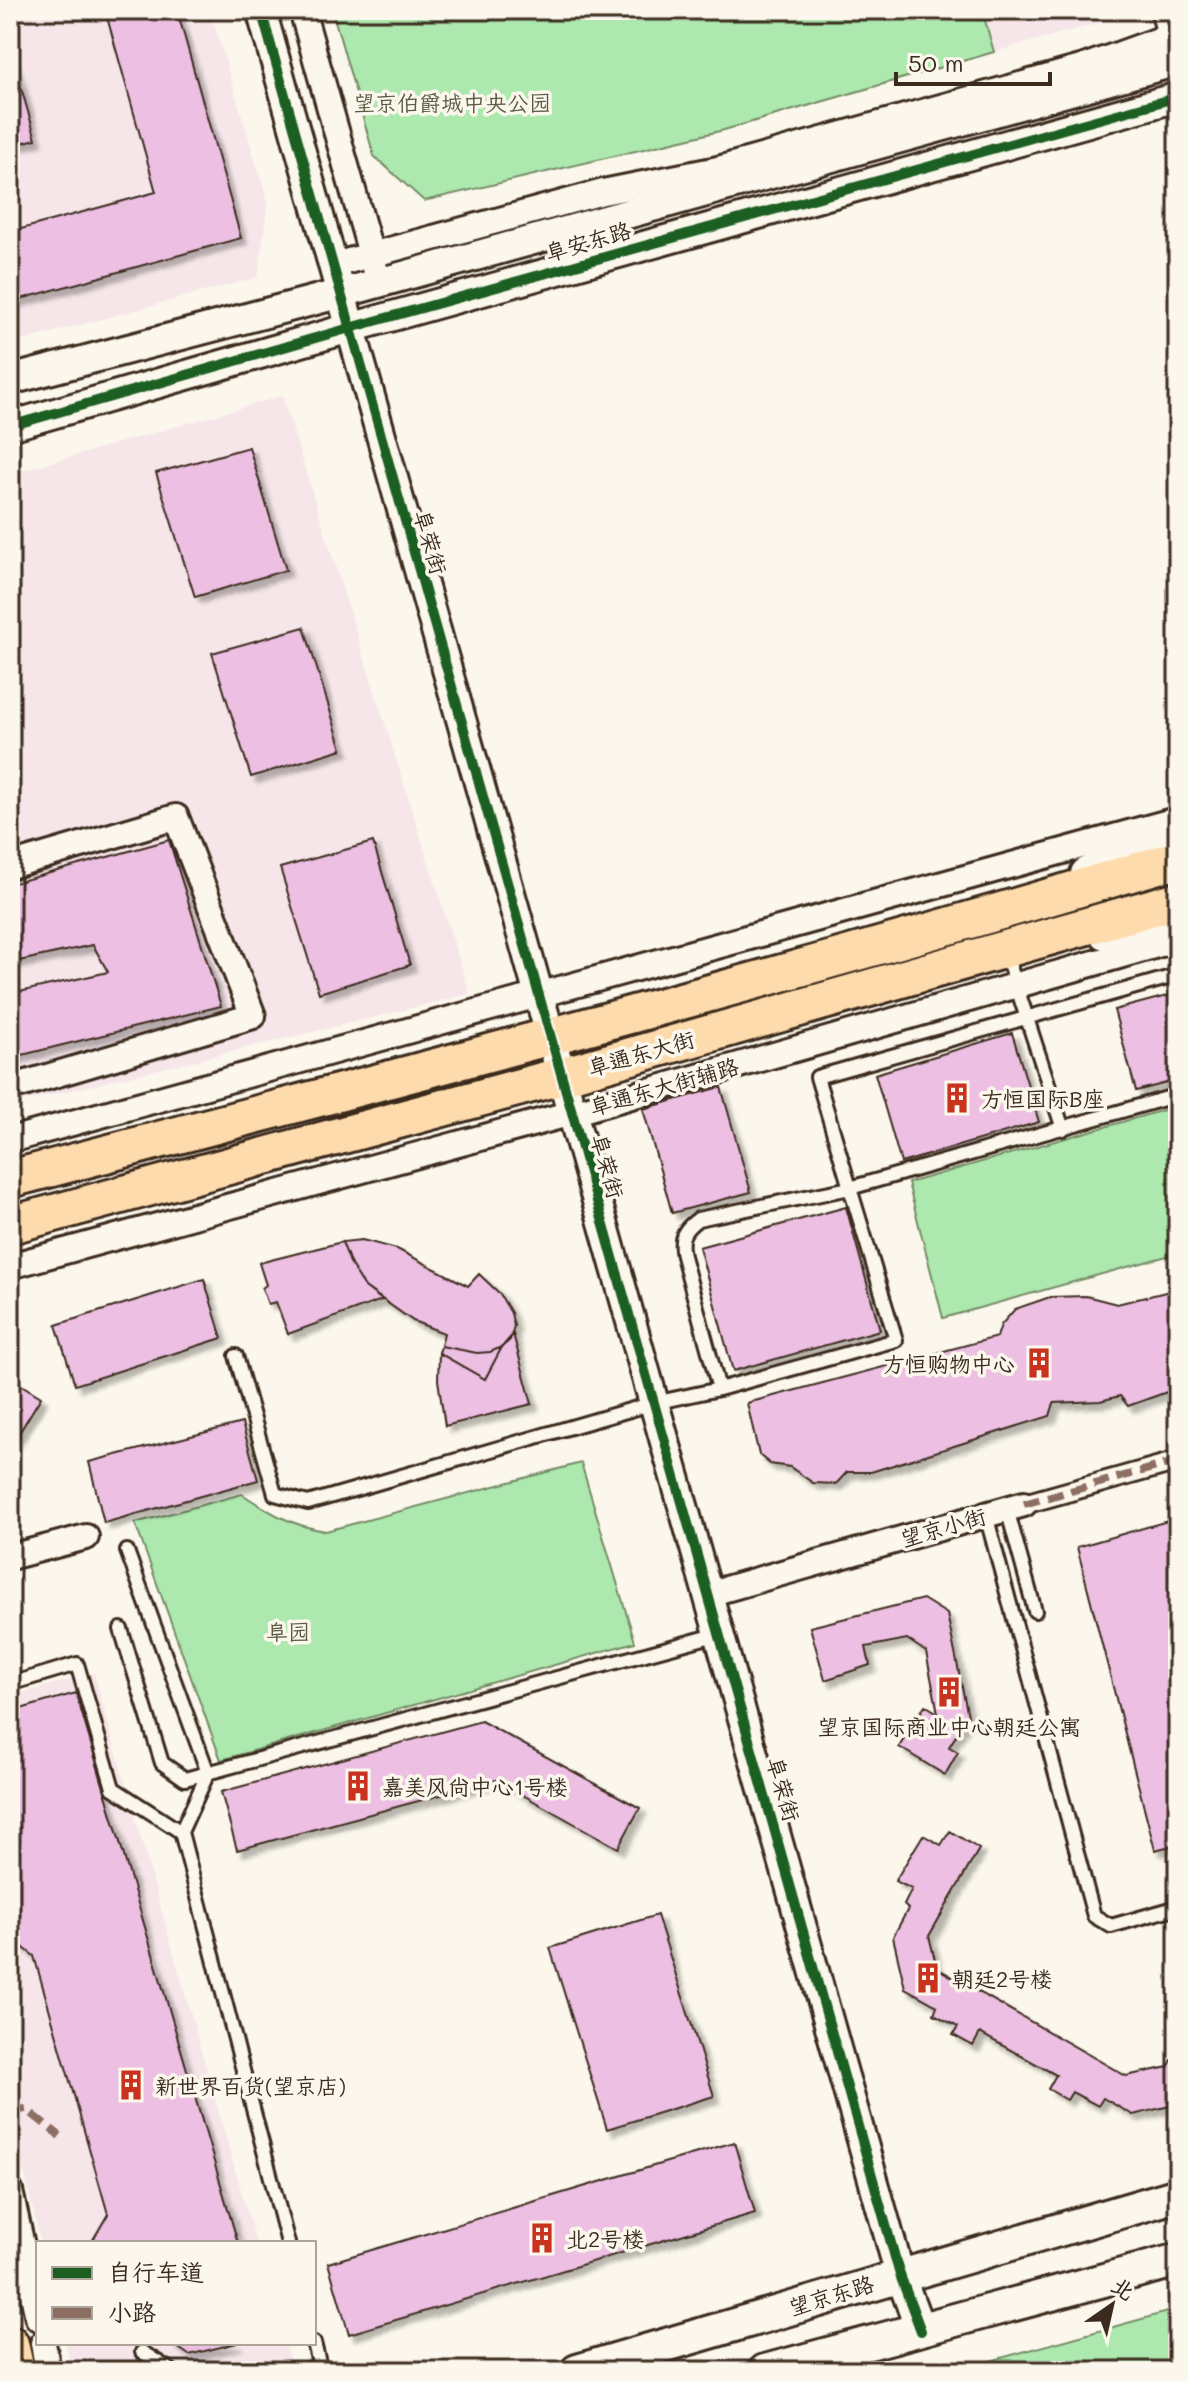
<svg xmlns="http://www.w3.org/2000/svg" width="1188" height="2381" viewBox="0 0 1188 2381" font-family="Mali,'LXGW WenKai TC',sans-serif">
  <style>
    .built { fill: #f6e6e9 }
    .green { fill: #ade9ae; stroke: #748a66; stroke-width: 2 }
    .building { fill: #ecbfe3; stroke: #3b2a1e; stroke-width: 2; filter: url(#shadow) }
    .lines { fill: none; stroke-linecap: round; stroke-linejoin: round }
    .service-casing { stroke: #3b2a1e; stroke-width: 18 }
    .pedestrian-casing { stroke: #3b2a1e; stroke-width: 24 }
    .minor-casing { stroke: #3b2a1e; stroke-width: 30 }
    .tertiary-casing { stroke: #3b2a1e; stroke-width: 34 }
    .secondary-casing { stroke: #3b2a1e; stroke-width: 38 }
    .primary-casing { stroke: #3b2a1e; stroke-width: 42 }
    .service { stroke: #fbf7ec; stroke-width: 12 }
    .pedestrian { stroke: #fbf7ec; stroke-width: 18 }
    .minor { stroke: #fbf7ec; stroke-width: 24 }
    .tertiary { stroke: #fbf7ec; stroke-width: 28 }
    .secondary { stroke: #fbf7ec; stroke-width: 32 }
    .primary { stroke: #fedbac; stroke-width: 36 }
    .quiet { stroke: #8d6e63; stroke-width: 8; stroke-dasharray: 16 8; stroke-linecap: butt }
    .cycleway-casing { stroke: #fbf7ec; stroke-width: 15 }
    .cycleway { stroke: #1b5e20; stroke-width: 10 }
    .labels { text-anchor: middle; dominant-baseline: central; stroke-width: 7; stroke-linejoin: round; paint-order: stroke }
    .park-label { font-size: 22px; fill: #585a42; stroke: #fbf7ec }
    .street-label { font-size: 22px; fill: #3b2a1e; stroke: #fbf7ec }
    .poi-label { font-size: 22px; fill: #3b2a1e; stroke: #fbf7ec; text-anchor: start }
  </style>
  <defs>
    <filter id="shadow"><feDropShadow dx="6" dy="6" stdDeviation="2" flood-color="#0004"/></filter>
  </defs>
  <rect width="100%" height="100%" fill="#fbf7ec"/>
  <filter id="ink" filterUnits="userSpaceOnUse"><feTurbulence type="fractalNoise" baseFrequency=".0125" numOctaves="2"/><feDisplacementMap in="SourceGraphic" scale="16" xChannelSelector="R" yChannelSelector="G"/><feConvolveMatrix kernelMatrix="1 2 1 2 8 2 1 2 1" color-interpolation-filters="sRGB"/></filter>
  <g filter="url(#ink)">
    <path class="built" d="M 10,10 L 210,10 L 268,202 L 258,277 L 10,344 Z
      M 982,10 L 1146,10 L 994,52 Z
      M 282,396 L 470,994 L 10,1105 L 10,474 Z
      M 94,1673 L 256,2243 L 41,2243 L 10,2114 L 10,1696 Z
      M 65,2343 L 285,2343 L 293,2371 L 72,2371 Z"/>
    <path class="green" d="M 332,10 L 982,10 L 994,52 L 724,130 L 424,201 L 374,156 Z
      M 1178,1106 L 1178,1253 L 943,1318 L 908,1183 Z
      M 581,1463 L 635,1642 L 221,1760 L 135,1523 L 242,1494 C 271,1513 292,1526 326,1531 Z
      M 1178,2309 L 1178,2371 L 954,2371 Z"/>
    <path class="building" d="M 105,10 L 177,10 L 241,238 L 10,302 L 10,232 L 156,192 Z
      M 10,50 L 36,139 L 10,146 Z
      M 249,447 L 286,570 L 195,597 L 156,473 Z
      M 304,627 L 342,749 L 251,777 L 212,653 Z
      M 169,840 L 221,1006 L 10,1058 L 10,994 L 108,972 L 93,945 L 10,963 L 10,884 Z
      M 373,842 L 410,965 L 319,993 L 280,868 Z
      M 1178,993 L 1178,1080 L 1136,1091 L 1114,1010 Z
      M 1012,1033 L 1039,1122 L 901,1163 L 875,1074 Z
      M 721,1087 L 751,1192 L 672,1213 L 643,1109 Z
      M 846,1207 L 880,1330 L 733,1371 L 699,1247 Z
      M 362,1240 L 397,1249 L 468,1286 L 479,1274 L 499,1293 L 511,1313 L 514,1326 L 510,1340 L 502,1347 L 490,1352 L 477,1353 L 441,1346 L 444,1333 L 413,1321 L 365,1287 L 351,1265 L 342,1242 Z
      M 342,1242 L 351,1265 L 365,1287 L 382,1300 L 288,1334 L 276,1302 L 268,1304 L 262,1288 L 266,1285 L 259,1263 Z
      M 204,1279 L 222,1338 L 75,1385 L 56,1325 Z
      M 1178,1289 L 1178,1388 L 1128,1406 L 1120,1396 L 1100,1401 L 1054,1403 L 1050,1416 L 871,1472 L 847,1472 L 836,1484 L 813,1483 L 790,1467 L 770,1464 L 759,1455 L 747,1403 L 997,1337 L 1001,1325 L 1015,1309 L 1050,1297 L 1086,1296 L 1117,1304 Z
      M 513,1334 L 532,1404 L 445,1426 L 438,1380 L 439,1353 L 485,1379 L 502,1347 Z
      M 441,1346 L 477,1353 L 490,1352 L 502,1347 L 485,1379 L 439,1353 Z
      M 10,1378 L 41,1397 L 10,1448 Z
      M 242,1423 L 258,1480 L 104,1523 L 89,1462 Z
      M 1178,1518 L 1178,1844 L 1155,1850 L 1077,1547 Z
      M 923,1599 L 947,1614 L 968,1716 L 949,1747 L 958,1752 L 945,1775 L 899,1747 L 925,1705 L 938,1713 L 926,1652 L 907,1639 L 866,1647 L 870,1665 L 825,1680 L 810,1627 Z
      M 76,1693 L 238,2243 L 91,2243 L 108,2214 L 34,1956 L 10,1937 L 10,1712 Z
      M 481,1721 L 640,1808 L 618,1848 L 496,1780 L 237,1850 L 221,1792 Z
      M 950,1831 L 979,1849 L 929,1936 L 937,1968 L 1126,2076 L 1168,2067 L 1178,2049 L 1178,2104 L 1133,2115 L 1103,2098 L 1098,2106 L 1072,2092 L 1067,2100 L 1048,2089 L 1056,2075 L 980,2033 L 973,2046 L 953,2035 L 958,2027 L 934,2014 L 937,2006 L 905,1988 L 893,1937 L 908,1909 L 904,1905 L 912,1889 L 895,1881 L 923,1835 L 941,1845 Z
      M 657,1915 L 714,2096 L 607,2129 L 550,1948 Z
      M 734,2142 L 755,2213 L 349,2334 L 328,2263 Z
      M 171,2343 L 237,2343 L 189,2355 Z"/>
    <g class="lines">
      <g class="service-casing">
        <path id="service" d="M 1157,10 L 1165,40
          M 1006,954 L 1063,1129
          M 1178,975 L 817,1077 L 850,1188 L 1178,1095
          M 236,1356 L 275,1494 L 308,1503 L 654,1403 L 719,1389 L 683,1256 C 679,1238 683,1230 698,1219 L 850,1188 L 896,1340 L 719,1389
          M 1007,1509 L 1035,1611
          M 986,1515 L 1094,1916 L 1111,1926 L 1178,1907
          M 127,1551 L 208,1773 L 181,1832
          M 121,1629 L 162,1763 L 185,1779 L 719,1634
          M 10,1684 L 77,1664 L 113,1788 L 181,1832 L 288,2243
          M 314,2343 L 321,2371
          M 142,2352 L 172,2371
          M 303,2371 L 320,2366"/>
      </g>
      <g class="pedestrian-casing">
        <path id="pedestrian" d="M 1024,1504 L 1178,1461"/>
      </g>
      <g class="minor-casing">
        <path id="minor" d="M 302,10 L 375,268
          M 334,265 L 603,192 L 718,169 L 1081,68 L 1178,33
          M 10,866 L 176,817 L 253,1016 L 10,1088
          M 10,1140 L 1176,820
          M 10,1266 L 572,1113 L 1178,939
          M 10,1557 L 86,1537
          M 708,1594 L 1024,1504
          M 10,2191 L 38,2318
          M 43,2343 L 48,2371"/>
      </g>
      <g class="tertiary-casing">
        <path id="tertiary" d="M 261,10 L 900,2275 L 921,2331
          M 10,380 L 342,293 L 1178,61
          M 10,426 L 350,328 L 1178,97"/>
      </g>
      <g class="secondary-casing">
        <path id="secondary" d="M 1087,874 L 1178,830
          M 1105,933 L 1178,924
          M 577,2371 L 1178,2195
          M 765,2371 L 1178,2260"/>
      </g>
      <g class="primary-casing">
        <path id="primary" d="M 10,1179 C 401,1077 791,975 1178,859
          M 10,1225 L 561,1076 L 1178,900
          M 10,2344 L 16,2371"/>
      </g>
      <use href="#service" class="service"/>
      <use href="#pedestrian" class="pedestrian"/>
      <use href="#minor" class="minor"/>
      <use href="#tertiary" class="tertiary"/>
      <use href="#secondary" class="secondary"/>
      <use href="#primary" class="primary"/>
      <path class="quiet" d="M 1024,1504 L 1178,1461
        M 10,2111 L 26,2109 L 60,2136"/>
      <g class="cycleway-casing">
        <path id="cycleway" d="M 261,10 L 900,2275 L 921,2331
          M 10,426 L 350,328 L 1178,97"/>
      </g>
      <use href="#cycleway" class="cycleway"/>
    </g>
  </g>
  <defs>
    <g id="building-bare" transform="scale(2.4)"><path d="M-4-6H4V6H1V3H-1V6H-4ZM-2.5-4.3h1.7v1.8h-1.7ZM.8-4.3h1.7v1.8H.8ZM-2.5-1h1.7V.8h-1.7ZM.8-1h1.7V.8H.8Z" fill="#c8321e" stroke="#fbf7ec" stroke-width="2.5" paint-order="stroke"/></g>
  </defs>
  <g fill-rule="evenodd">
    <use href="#building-bare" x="957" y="1098"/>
    <use href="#building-bare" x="1039" y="1363"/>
    <use href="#building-bare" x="949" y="1692"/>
    <use href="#building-bare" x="358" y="1786"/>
    <use href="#building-bare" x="928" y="1978"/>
    <use href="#building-bare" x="131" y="2085"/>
    <use href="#building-bare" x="542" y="2238"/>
  </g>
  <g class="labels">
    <g class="park-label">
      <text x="452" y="102">望京伯爵城中央公园</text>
      <text x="288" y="1631">阜园</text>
    </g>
    <g class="street-label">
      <text transform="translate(588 241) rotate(-16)">阜安东路</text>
      <text transform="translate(431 542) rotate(74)">阜荣街</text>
      <text transform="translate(641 1053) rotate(-16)">阜通东大街</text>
      <text transform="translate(664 1086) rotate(-16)">阜通东大街辅路</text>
      <text transform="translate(608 1166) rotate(74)">阜荣街</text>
      <text transform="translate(943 1527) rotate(-16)">望京小街</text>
      <text transform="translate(784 1789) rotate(74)">阜荣街</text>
      <text transform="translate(831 2295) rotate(-17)">望京东路</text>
    </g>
    <g class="poi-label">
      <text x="981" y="1098">方恒国际B座</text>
      <text x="1015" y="1363" text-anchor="end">方恒购物中心</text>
      <text x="949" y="1726" text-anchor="middle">望京国际商业中心朝廷公寓</text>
      <text x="382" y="1786">嘉美风尚中心1号楼</text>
      <text x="952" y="1978">朝廷2号楼</text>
      <text x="155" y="2085">新世界百货(望京店)</text>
      <text x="566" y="2238">北2号楼</text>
    </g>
  </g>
  <rect width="1188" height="2381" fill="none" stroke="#fbf7ec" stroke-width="40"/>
  <rect x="20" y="20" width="1148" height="2341" fill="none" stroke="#3b2a1e" stroke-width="3" filter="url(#ink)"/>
  <rect x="36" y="2241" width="280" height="104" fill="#fbf7ec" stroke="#aea59a" stroke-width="2"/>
  <rect x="52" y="2267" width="40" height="12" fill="#1b5e20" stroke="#aea59a" stroke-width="2"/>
  <text x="108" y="2281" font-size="24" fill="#3b2a1e">自行车道</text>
  <rect x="52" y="2307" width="40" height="12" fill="#8d6e63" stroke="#aea59a" stroke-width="2"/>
  <text x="108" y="2321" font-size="24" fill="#3b2a1e">小路</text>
  <g transform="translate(1112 2305) rotate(34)" stroke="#fbf7ec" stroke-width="6" paint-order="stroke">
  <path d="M0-6L14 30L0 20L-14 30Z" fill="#3b2a1e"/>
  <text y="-12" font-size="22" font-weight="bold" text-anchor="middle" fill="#3b2a1e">北</text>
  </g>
  <path d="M896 72v12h154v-12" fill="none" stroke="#3b2a1e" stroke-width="4"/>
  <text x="908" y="72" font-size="24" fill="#3b2a1e" stroke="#fbf7ec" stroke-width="6" paint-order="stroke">50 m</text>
</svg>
